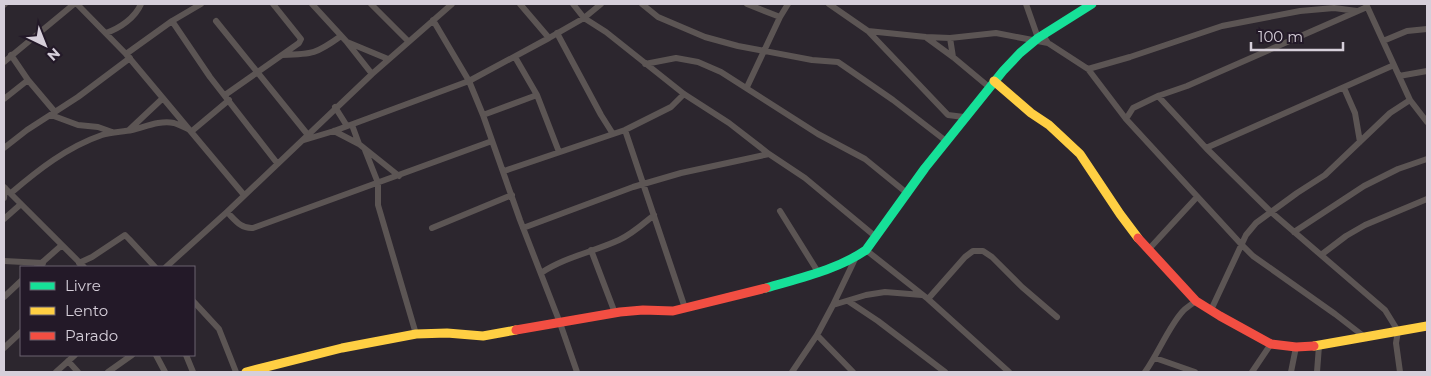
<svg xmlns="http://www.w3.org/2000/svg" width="1431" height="376" viewBox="0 0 1431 376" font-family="Montserrat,sans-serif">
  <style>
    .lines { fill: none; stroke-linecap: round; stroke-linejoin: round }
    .street { stroke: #5c5554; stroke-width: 6 }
    .fast { stroke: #16e098; stroke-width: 9 }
    .slow { stroke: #ffcf43; stroke-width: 9 }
    .jam { stroke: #f24e42; stroke-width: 9 }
  </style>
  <rect width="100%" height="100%" fill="#2c262e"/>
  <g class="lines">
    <path class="street" d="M 77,4 L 126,54 L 244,195
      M 312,4 L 346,41 L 372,74
      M 371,4 L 408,41
      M 520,4 L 549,38 L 584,18 L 601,4
      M 573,4 L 584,18 L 606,32 L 684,94 L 729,123 L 769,154 L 805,178 L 876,237
      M 642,4 L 658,17 L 705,37 L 738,46 L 812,60 L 838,62 L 893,100 L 946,141
      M 747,4 L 780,17
      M 829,4 L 868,31 L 926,37 L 950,38 L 996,33 L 1048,43
      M 1026,4 L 1038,38
      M 1366,4 L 1410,100 L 1427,122
      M 4,5 L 5,4
      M 433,20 L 469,81 L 483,115 L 520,220 L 560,323 L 577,372
      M 172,21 L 210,77 L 277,163
      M 216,21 L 308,135
      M 868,31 L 948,115 L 964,117
      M 106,33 C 120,28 135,18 141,4
      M 557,33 L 601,115 L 613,134
      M 1043,35 L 1048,43 L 1088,69 L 1126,119 L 1241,244 L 1253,256 L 1335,314 L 1366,338
      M 927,38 L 953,57 L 989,87
      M 950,38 L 953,57
      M 1383,41 L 1407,31 L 1427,29
      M 347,42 L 388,59
      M 126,54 L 172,21 L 201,4
      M 11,55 L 28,80 L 55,112
      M 282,55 C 313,54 316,54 341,36
      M 515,57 L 537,95 L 559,152
      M 4,62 L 74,4
      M 645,64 L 676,58 L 698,62 L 721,72 L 818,134 L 865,159 L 908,194
      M 1088,69 L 1130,57 L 1222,26 L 1300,11 L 1334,8 L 1357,11
      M 1399,76 L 1427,71
      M 747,87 L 780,17 L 788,4
      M 1344,88 L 1355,113 L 1360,142
      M 225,95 L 299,43 L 301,39 L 273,4
      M 1158,96 L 1206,148 L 1271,212 L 1385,310 L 1398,331 L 1396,343 L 1400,372
      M 4,99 L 28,80
      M 335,107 L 347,126
      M 51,115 L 78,125 L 98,127 L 112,132
      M 483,115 L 537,95
      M 1126,119 L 1133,108 L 1158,96 L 1187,86 L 1367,7
      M 352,125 L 359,144
      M 129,130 L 163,98
      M 625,130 L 685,308
      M 334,131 L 359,144 L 399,176
      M 304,140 L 334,131 L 469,81 L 549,38
      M 4,148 L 27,130 L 78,97 L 130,58
      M 1206,148 L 1394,65
      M 365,150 L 378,183 L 378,205 L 416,334
      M 504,171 L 625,130 L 671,107 L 684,94
      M 4,187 L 84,267
      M 11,193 C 38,170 67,147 102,135 C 111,132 122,132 132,130 C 145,127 160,120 174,123 C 180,125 186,128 192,131 L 229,100
      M 4,198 L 5,188
      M 780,211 L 818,272
      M 227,212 C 235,220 241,229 253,228 L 492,141
      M 4,219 L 21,204
      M 432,228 L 512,195
      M 523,228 L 633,187 L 681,173 L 769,154
      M 1294,232 L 1364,186 L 1398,169 L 1427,159
      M 1149,249 L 1197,197
      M 591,250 L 615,313
      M 866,250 L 928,299 L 1009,372
      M 1321,255 L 1346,236 L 1365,225 L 1427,199
      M 4,261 L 43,263
      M 79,263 L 92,257 L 125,235 L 129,239 L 155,267
      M 37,267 L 62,245
      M 166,267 L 227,212 L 372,74 L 452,4
      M 541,273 C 565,257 593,252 619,240 C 632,234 643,224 654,215
      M 4,297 L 21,281
      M 928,299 L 965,257 L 973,251 L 983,251 L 992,257 L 1022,287 L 1057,317
      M 848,301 L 878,321 L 945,372
      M 194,302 L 219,329 L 236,372
      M 833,305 L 856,257
      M 1211,310 L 1246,235 L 1256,223 L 1297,193 L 1325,175 L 1390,113 L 1410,100
      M 817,335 L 853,372
      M 4,348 L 21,332
      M 156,355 L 165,372
      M 186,355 L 193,372
      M 1155,358 L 1195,372
      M 68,361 L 78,372
      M 56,372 L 75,355
      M 108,372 L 132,355
      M 792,372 L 817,335 L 833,305 L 866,295 L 885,292 L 922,295
      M 1145,372 C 1158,354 1169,326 1183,311 C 1187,307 1192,304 1196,301
      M 1252,372 L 1271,344
      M 1291,372 L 1296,347
      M 1317,372 L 1319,346"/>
    <path class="fast" d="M 766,288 C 800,278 837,270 866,250 L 925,168 L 1003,71 L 1020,53 L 1038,38 L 1092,4"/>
    <path class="slow" d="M 994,81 L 1031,113 L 1049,125 L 1080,154 L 1120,214 L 1138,238
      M 1314,346 L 1427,326
      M 246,372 L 342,348 L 416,334 L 447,333 L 483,336 L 516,330"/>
    <path class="jam" d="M 1138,238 L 1196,301 L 1220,316 L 1271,344 L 1296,347 L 1314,346
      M 516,330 L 620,312 L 643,310 L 673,311 L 766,288"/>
  </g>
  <rect width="1431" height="376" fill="none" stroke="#d6cfda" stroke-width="10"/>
  <rect x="20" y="266" width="175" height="90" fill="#231928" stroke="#6b626f"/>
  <rect x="30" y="282" width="25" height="8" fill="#16e098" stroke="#6b626f"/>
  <text x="65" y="291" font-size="15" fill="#d6cfda">Livre</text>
  <rect x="30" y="307" width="25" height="8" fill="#ffcf43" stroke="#6b626f"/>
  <text x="65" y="316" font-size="15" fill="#d6cfda">Lento</text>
  <rect x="30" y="332" width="25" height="8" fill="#f24e42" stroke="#6b626f"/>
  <text x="65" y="341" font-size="15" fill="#d6cfda">Parado</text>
  <g transform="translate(45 45) rotate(137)" stroke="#231928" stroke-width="4" paint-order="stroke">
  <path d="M0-4L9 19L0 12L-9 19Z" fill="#d6cfda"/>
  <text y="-8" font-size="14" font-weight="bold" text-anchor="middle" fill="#d6cfda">N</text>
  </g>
  <path d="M1251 42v8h92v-8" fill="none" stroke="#d6cfda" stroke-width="2.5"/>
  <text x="1258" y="42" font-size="15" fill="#d6cfda" stroke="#231928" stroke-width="4" paint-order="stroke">100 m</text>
</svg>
